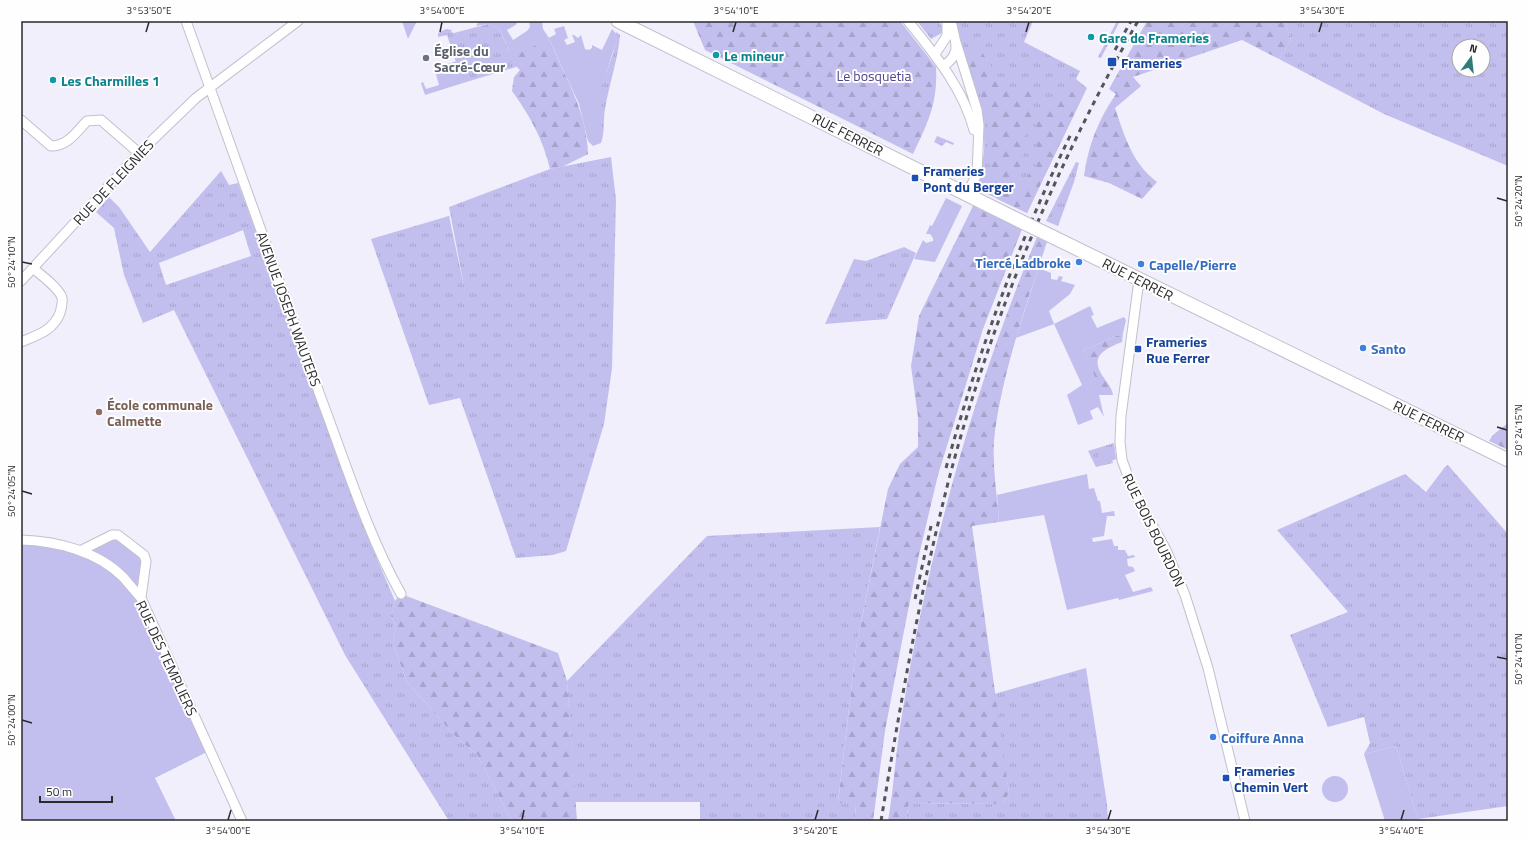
<svg xmlns="http://www.w3.org/2000/svg" width="1529" height="842" viewBox="0 0 1529 842" font-family="'Titillium Web',sans-serif">
  <style>
    .grass { fill: url(#grass-tufts); fill-rule: evenodd }
    .forest { fill: url(#forest-firs) }
    .green { fill: #c2beee }
    .lines { fill: none; stroke-linecap: round; stroke-linejoin: round }
    .minor-casing { stroke: #c1c1cc; stroke-width: 11 }
    .secondary-casing { stroke: #c1c1cc; stroke-width: 15 }
    .minor { stroke: #fff; stroke-width: 9 }
    .secondary { stroke: #fff; stroke-width: 13 }
    .rail { stroke: #545459; stroke-width: 3; stroke-dasharray: 5 5; stroke-linecap: butt }
    .secondary-bridge-casing { stroke: #c1c1cc; stroke-width: 15; stroke-linecap: butt }
    .secondary-bridge { stroke: #fff; stroke-width: 13 }
    .ticks { fill: none; stroke: #2a2a2e; stroke-width: 1.5 }
    .culture-dot { fill: #0f9aa8; stroke: #fefefe; stroke-width: 1.5 }
    .worship-dot { fill: #6b7280; stroke: #fefefe; stroke-width: 1.5 }
    .transit-dot { fill: #1a4fb4; stroke: #fefefe; stroke-width: 1.5 }
    .shop-dot { fill: #3f7fe0; stroke: #fefefe; stroke-width: 1.5 }
    .education-dot { fill: #8d6e63; stroke: #fefefe; stroke-width: 1.5 }
    .labels { text-anchor: middle; dominant-baseline: central; stroke-width: 4; stroke-linejoin: round; paint-order: stroke }
    .culture-label { font-size: 14px; font-weight: bold; fill: #0d838f; stroke: #fefefe; text-anchor: start }
    .worship-label { font-size: 14px; font-weight: bold; fill: #5b616d; stroke: #fefefe; text-anchor: start }
    .transit-label { font-size: 14px; font-weight: bold; fill: #164399; stroke: #fefefe; text-anchor: start }
    .park-label { font-size: 14px; fill: #514590; stroke: #fefefe }
    .street-label { font-size: 14px; fill: #2a2a2e; stroke: #fefefe }
    .shop-label { font-size: 14px; font-weight: bold; fill: #366cbe; stroke: #fefefe; text-anchor: start }
    .education-label { font-size: 14px; font-weight: bold; fill: #785e54; stroke: #fefefe; text-anchor: start }
    .neatline { fill: none; stroke: #2a2a2e; stroke-width: 1.5 }
    .ticks-label { font-size: 10px; text-anchor: middle; fill: #2a2a2e }
  </style>
  <defs>
    <pattern id="grass-tufts" width="24" height="20" patternUnits="userSpaceOnUse"><rect width="24" height="20" fill="#c2beee"/><path d="M3 7l-1-3M5 7V3M7 7l1-3M15 17l-1-3M17 17v-4M19 17l1-3" fill="none" stroke="#a7a3cc"/></pattern>
    <pattern id="forest-firs" width="22" height="20" patternUnits="userSpaceOnUse"><rect width="22" height="20" fill="#c2beee"/><path d="M5 1l3.5 6h-7zM16 11l3.5 6h-7z" fill="#a7a3cc"/></pattern>
  </defs>
  <rect width="100%" height="100%" fill="#f0effb"/>
  <path class="grass" d="M 917,21 L 939,21 L 943,29 L 942,33 L 931,39 Z
    M 954,21 L 1033,21 L 1024,42 L 1080,71 L 1076,79 L 1087,88 L 1027,213 L 975,188 C 999,134 970,73 954,21 Z
    M 1117,21 L 1120,21 L 1101,58 L 1098,57 Z
    M 1285,21 L 1508,21 L 1508,166 L 1384,114 L 1279,59 L 1291,40 ZM 1459,46 L 1483,46 L 1483,70 L 1459,70 Z
    M 488,24 L 499,28 L 516,67 L 463,83 L 447,35 L 438,37 L 438,33 L 446,29 L 452,30 L 451,32 L 454,33 Z
    M 616,32 L 620,35 C 618,60 609,84 605,109 C 603,120 605,133 601,143 L 598,144 C 598,132 595,109 597,100 C 600,86 620,43 616,32 Z
    M 937,136 L 954,143 L 953,145 L 946,142 L 942,146 L 934,142 Z
    M 611,157 L 616,200 L 612,368 L 604,424 L 566,551 L 553,555 L 516,558 L 460,398 L 429,405 L 371,239 L 449,216 L 465,291 L 449,207 L 550,169 Z
    M 1076,162 L 1079,163 L 1074,182 L 1058,226 L 1046,221 Z
    M 221,171 L 229,185 L 238,183 L 372,547 L 395,601 L 391,616 L 396,626 L 393,644 L 407,682 L 453,734 L 477,755 L 512,821 L 449,821 L 345,655 L 174,310 L 143,323 L 124,275 L 114,228 L 96,212 L 109,197 L 119,207 L 150,252 ZM 243,230 L 251,256 L 166,285 L 159,263 Z
    M 904,247 L 916,253 L 887,319 L 825,324 L 854,259 L 866,261 Z
    M 1114,443 L 1116,459 L 1112,460 L 1113,463 L 1096,467 L 1088,451 Z
    M 1448,465 L 1508,534 L 1508,806 L 1418,819 L 1396,746 L 1364,754 L 1370,743 L 1364,717 L 1328,727 L 1290,635 L 1348,612 L 1277,530 L 1405,474 L 1426,492 L 1445,467 Z
    M 880,527 L 856,648 L 838,802 L 856,803 L 855,821 L 700,821 L 700,802 L 575,802 L 567,681 L 707,536 Z
    M 1086,668 L 1107,804 L 1108,821 L 906,821 L 909,803 L 1003,804 L 1009,793 L 994,694 Z"/>
  <path class="forest" d="M 693,21 L 900,21 L 936,67 C 938,102 928,123 913,154 L 705,50 Z
    M 1147,21 L 1285,21 L 1291,40 L 1279,59 L 1242,40 L 1133,77 L 1141,86 L 1115,108 C 1125,137 1132,163 1157,182 L 1142,199 L 1109,183 L 1084,176 C 1088,146 1098,120 1116,94 L 1109,89 Z
    M 549,39 C 565,77 587,111 588,154 L 562,167 L 550,169 C 543,139 530,116 512,91 L 514,77 L 520,70 L 508,59 L 509,51 Z
    M 974,50 L 981,51 L 1008,91 L 1016,95 L 1024,88 L 1025,81 L 1030,80 L 1033,96 L 1031,118 L 1026,132 L 1021,169 L 1007,178 L 1005,187 L 1019,192 L 1026,187 C 1026,170 1036,171 1038,158 C 1039,143 1032,132 1037,116 L 1045,115 L 1052,106 L 1055,95 L 1077,91 L 1082,96 L 1027,213 L 997,199 L 995,181 L 988,160 L 988,121 L 983,101 L 969,70 L 964,53 Z
    M 973,206 L 1022,229 L 983,329 L 938,475 L 919,555 L 902,641 L 885,731 L 873,821 L 855,821 L 856,803 L 838,803 L 856,648 L 888,489 L 900,464 L 918,447 L 918,417 L 911,366 L 919,316 Z
    M 1037,237 L 1047,242 C 1027,303 1004,367 995,431 C 991,461 997,492 999,522 L 972,526 L 1009,793 L 1003,804 L 909,803 L 906,821 L 888,821 C 893,792 895,763 899,734 C 925,563 971,396 1037,237 Z
    M 1123,333 L 1122,342 C 1102,350 1089,357 1104,378 C 1108,384 1112,388 1113,395 L 1099,395 L 1101,394 L 1084,350 Z
    M 1508,423 L 1508,447 L 1506,449 L 1489,441 L 1493,435 Z
    M 401,594 L 558,653 L 567,681 L 577,821 L 512,821 L 477,755 L 453,734 L 407,682 L 393,644 L 396,626 L 391,616 L 395,601 Z"/>
  <path class="green" d="M 402,21 L 417,21 L 408,39 Z
    M 479,21 L 515,21 L 517,24 L 507,30 L 513,40 L 527,31 L 530,27 L 529,21 L 542,21 L 543,29 L 549,38 L 556,34 L 554,29 L 564,26 L 568,38 L 564,40 L 567,45 L 575,42 L 572,35 L 574,35 L 578,38 L 581,35 L 585,49 L 589,50 L 592,48 L 592,45 L 602,50 L 612,29 L 618,36 L 597,102 L 600,119 L 598,144 L 593,146 L 588,141 L 579,104 L 549,39 L 512,57 L 499,28 L 488,24 L 476,26 Z
    M 457,61 L 463,83 L 425,95 L 421,83 L 423,82 L 426,89 L 439,85 L 435,71 L 442,68 L 441,66 Z
    M 946,198 L 962,206 L 935,262 L 914,259 L 923,240 L 926,243 L 933,241 L 933,238 L 930,234 L 926,234 L 930,225 L 932,226 Z
    M 1039,266 L 1042,267 L 1041,269 L 1051,273 L 1051,279 L 1057,280 L 1059,276 L 1063,277 L 1061,281 L 1075,285 L 1070,294 L 1049,311 L 1054,324 L 1090,306 L 1094,315 L 1091,316 L 1097,328 L 1124,317 L 1126,320 L 1123,333 L 1084,350 L 1102,394 L 1099,395 L 1104,417 L 1098,407 L 1090,411 L 1093,419 L 1078,425 L 1067,395 L 1082,385 L 1054,324 L 1016,338 Z
    M 1114,447 L 1116,459 L 1101,465 L 1097,451 Z
    M 1087,474 L 1089,489 L 1094,488 L 1098,501 L 1100,501 L 1102,513 L 1114,511 L 1115,516 L 1107,516 L 1104,536 L 1092,538 L 1093,542 L 1112,539 L 1114,546 L 1118,546 L 1118,550 L 1125,550 L 1128,556 L 1134,555 L 1135,557 L 1127,559 L 1128,566 L 1133,567 L 1135,571 L 1125,575 L 1133,592 L 1151,587 L 1153,591 L 1119,600 L 1118,598 L 1067,610 L 1044,515 L 999,522 L 997,495 Z
    M 112,535 L 144,555 L 141,598 L 209,751 L 155,778 L 176,821 L 21,821 L 21,540 L 80,551 Z
    M 1396,746 L 1418,819 L 1385,821 L 1364,754 Z
    M1322 789a13 13 0 1 1 26 0a13 13 0 1 1-26 0Z"/>
  <g class="lines">
    <g class="minor-casing">
      <path id="minor" d="M 186,21 C 231,147 275,273 321,398 C 346,464 367,533 401,594
        M 908,21 C 935,55 963,88 974,130
        M 955,39 L 977,110 L 979,125 L 977,174 L 967,194
        M 935,54 L 947,36 L 947,22
        M 943,66 C 963,54 955,40 951,21
        M 21,120 L 51,146 C 68,146 76,132 87,121 L 101,120 L 139,153
        M 1139,280 L 1121,416 L 1120,442 L 1122,460 L 1133,490 L 1166,550 L 1185,595 L 1208,668 L 1245,821
        M 21,281 L 139,153 L 196,98 L 298,21
        M 21,342 C 37,335 53,331 60,313 C 61,309 63,302 62,298 C 60,289 41,275 34,269
        M 21,540 C 56,541 97,551 123,577 C 129,584 135,591 141,598 L 242,821
        M 80,551 L 112,535 L 118,535 L 144,555 L 146,561 L 141,598"/>
    </g>
    <g class="secondary-casing">
      <path id="secondary" d="M 618,21 L 1010,216
        M 1051,236 L 1508,460"/>
    </g>
    <use href="#minor" class="minor"/>
    <use href="#secondary" class="secondary"/>
    <path class="rail" d="M 1115,50 L 1131,21
      M 946,468 C 978,353 1019,241 1071,134
      M 915,599 L 931,526
      M 881,821 C 900,706 920,592 949,479 C 991,319 1056,165 1138,21"/>
    <g class="secondary-bridge-casing">
      <path id="secondary-bridge" d="M 1010,216 L 1051,236"/>
    </g>
    <use href="#secondary-bridge" class="secondary-bridge"/>
  </g>
  <path class="ticks" d="M 146,32 L 149,22M 440,32 L 442,22M 733,32 L 736,22M 1026,32 L 1029,22M 1319,32 L 1322,22M 1497,198 L 1507,201M 22,262 L 32,264M 1497,427 L 1507,430M 22,491 L 32,494M 1497,657 L 1507,659M 22,720 L 32,723M 228,820 L 231,810M 522,820 L 524,810M 815,820 L 818,810M 1108,820 L 1111,810M 1401,820 L 1404,810"/>
  <g class="culture-dot">
    <circle cx="1091" cy="37" r="4"/>
    <circle cx="716" cy="55" r="4"/>
    <circle cx="53" cy="80" r="4"/>
  </g>
  <circle class="worship-dot" cx="426" cy="58" r="4"/>
  <g class="transit-dot">
    <rect x="1107" y="57" width="10" height="10" rx="2"/>
    <rect x="911" y="174" width="8" height="8" rx="2"/>
    <rect x="1134" y="345" width="8" height="8" rx="2"/>
    <rect x="1222" y="774" width="8" height="8" rx="2"/>
  </g>
  <g class="shop-dot">
    <circle cx="1079" cy="262" r="4"/>
    <circle cx="1141" cy="264" r="4"/>
    <circle cx="1363" cy="348" r="4"/>
    <circle cx="1213" cy="737" r="4"/>
  </g>
  <circle class="education-dot" cx="99" cy="412" r="4"/>
  <g class="labels">
    <g class="culture-label">
      <text x="1099" y="37">Gare de Frameries</text>
      <text x="724" y="55">Le mineur</text>
      <text x="61" y="80">Les Charmilles 1</text>
    </g>
    <g class="worship-label">
      <text x="434" y="50">Église du<tspan x="434" dy="16">Sacré-Cœur</tspan></text>
    </g>
    <g class="transit-label">
      <text x="1121" y="62">Frameries</text>
      <text x="923" y="170">Frameries<tspan x="923" dy="16">Pont du Berger</tspan></text>
      <text x="1146" y="341">Frameries<tspan x="1146" dy="16">Rue Ferrer</tspan></text>
      <text x="1234" y="770">Frameries<tspan x="1234" dy="16">Chemin Vert</tspan></text>
    </g>
    <g class="park-label">
      <text x="874" y="75">Le bosquetia</text>
    </g>
    <g class="street-label">
      <text transform="translate(848 134) rotate(27)">RUE FERRER</text>
      <text transform="translate(113 182) rotate(-47)">RUE DE FLEIGNIES</text>
      <text transform="translate(1138 279) rotate(27)">RUE FERRER</text>
      <text transform="translate(289 309) rotate(70)">AVENUE JOSEPH WAUTERS</text>
      <text transform="translate(1429 421) rotate(26)">RUE FERRER</text>
      <text transform="translate(1154 530) rotate(64)">RUE BOIS BOURDON</text>
      <text transform="translate(167 658) rotate(65)">RUE DES TEMPLIERS</text>
    </g>
    <g class="shop-label">
      <text x="1071" y="262" text-anchor="end">Tiercé Ladbroke</text>
      <text x="1149" y="264">Capelle/Pierre</text>
      <text x="1371" y="348">Santo</text>
      <text x="1221" y="737">Coiffure Anna</text>
    </g>
    <g class="education-label">
      <text x="107" y="404">École communale<tspan x="107" dy="16">Calmette</tspan></text>
    </g>
  </g>
  <rect width="1529" height="842" fill="none" stroke="#fefefe" stroke-width="44"/>
  <g transform="translate(1471 58) rotate(15)"><circle r="19" fill="#fefefe" stroke="#a9a9ab"/>
  <path d="M0-3L7 15L0 10L-7 15Z" fill="#307a78"/>
  <text y="-6" font-size="11" font-weight="bold" text-anchor="middle" fill="#2a2a2e">N</text>
  </g>
  <path d="M40 796v6h72v-6" fill="none" stroke="#2a2a2e" stroke-width="2"/>
  <text x="46" y="796" font-size="12" fill="#2a2a2e" stroke="#fefefe" stroke-width="3" paint-order="stroke">50 m</text>
  <rect x="22" y="22" width="1485" height="798" class="neatline"/>
  <g class="ticks-label">
    <text x="149" y="14">3°53'50"E</text>
    <text x="442" y="14">3°54'00"E</text>
    <text x="736" y="14">3°54'10"E</text>
    <text x="1029" y="14">3°54'20"E</text>
    <text x="1322" y="14">3°54'30"E</text>
    <text transform="translate(1518 201) rotate(-90)" y="4">50°24'20"N</text>
    <text transform="translate(11 262) rotate(-90)" y="4">50°24'10"N</text>
    <text transform="translate(1518 430) rotate(-90)" y="4">50°24'15"N</text>
    <text transform="translate(11 491) rotate(-90)" y="4">50°24'05"N</text>
    <text transform="translate(1518 659) rotate(-90)" y="4">50°24'10"N</text>
    <text transform="translate(11 720) rotate(-90)" y="4">50°24'00"N</text>
    <text x="228" y="834">3°54'00"E</text>
    <text x="522" y="834">3°54'10"E</text>
    <text x="815" y="834">3°54'20"E</text>
    <text x="1108" y="834">3°54'30"E</text>
    <text x="1401" y="834">3°54'40"E</text>
  </g>
</svg>
